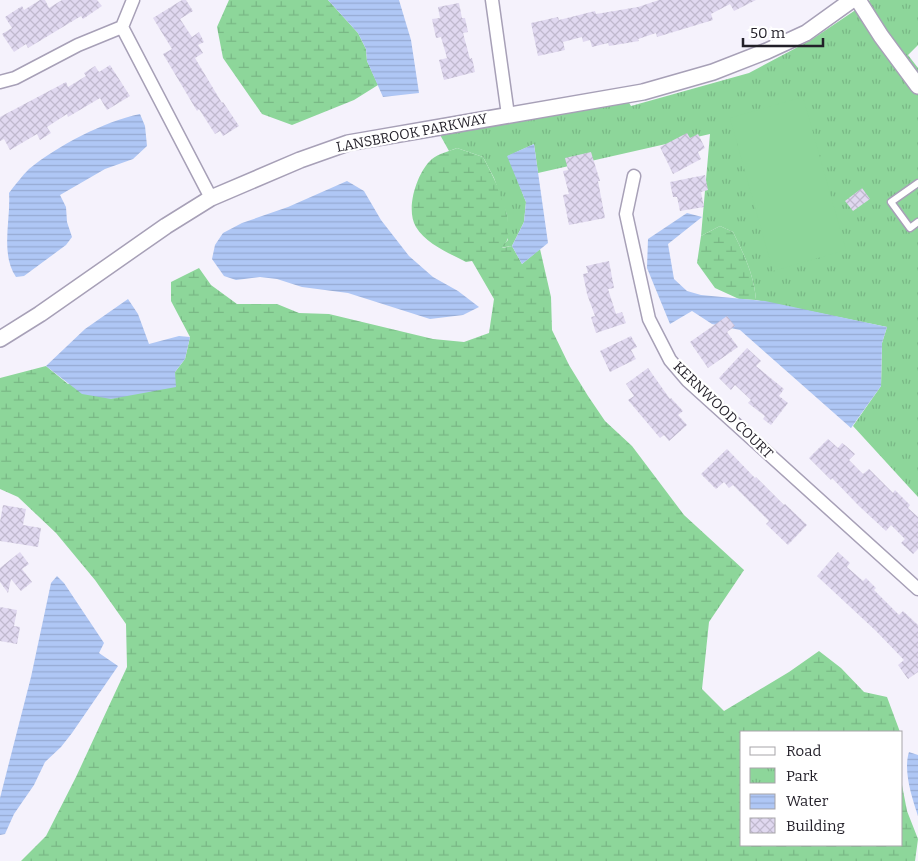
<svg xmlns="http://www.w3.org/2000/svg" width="918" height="861" viewBox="0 0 918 861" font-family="Bitter,serif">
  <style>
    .wetland { fill: url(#wetland-marsh) }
    .park { fill: url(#park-tufts) }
    .pitch { fill: #8dd69a }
    .water { fill: url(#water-rules) }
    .building { fill: url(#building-cross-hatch) }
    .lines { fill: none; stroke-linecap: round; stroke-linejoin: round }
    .service-casing { stroke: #a7a0b7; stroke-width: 9 }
    .minor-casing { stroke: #a7a0b7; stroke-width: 15 }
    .tertiary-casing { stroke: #a7a0b7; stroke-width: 18 }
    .service { stroke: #fff; stroke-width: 6 }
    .minor { stroke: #fff; stroke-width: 12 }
    .tertiary { stroke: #fff; stroke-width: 15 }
    .labels { text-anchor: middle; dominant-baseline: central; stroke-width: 4.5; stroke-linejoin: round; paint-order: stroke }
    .street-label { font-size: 14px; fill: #221f28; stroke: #fff }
  </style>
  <defs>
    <pattern id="wetland-marsh" width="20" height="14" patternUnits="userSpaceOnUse" patternTransform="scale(1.25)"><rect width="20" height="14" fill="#8dd69a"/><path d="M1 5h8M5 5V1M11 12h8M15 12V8" fill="none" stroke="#79b785"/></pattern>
    <pattern id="park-tufts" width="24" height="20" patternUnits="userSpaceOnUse" patternTransform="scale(1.25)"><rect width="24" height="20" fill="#8dd69a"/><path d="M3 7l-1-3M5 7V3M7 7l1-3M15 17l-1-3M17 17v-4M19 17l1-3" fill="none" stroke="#79b785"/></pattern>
    <pattern id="water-rules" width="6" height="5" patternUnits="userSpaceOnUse" patternTransform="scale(1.25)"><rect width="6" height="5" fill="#afc7f5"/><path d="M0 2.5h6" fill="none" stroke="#96aad2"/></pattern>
    <pattern id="building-cross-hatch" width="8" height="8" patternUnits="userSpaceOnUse" patternTransform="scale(1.25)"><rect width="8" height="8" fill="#e0d8f0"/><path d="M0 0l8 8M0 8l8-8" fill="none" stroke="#c0b9ce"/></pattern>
  </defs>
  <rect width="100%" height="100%" fill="#f5f2fc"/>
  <path class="wetland" d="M 229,0 L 328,0 L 358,33 L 366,49 L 367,61 L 378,85 L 354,100 L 292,125 L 262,114 L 223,58 L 217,27 Z
    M 457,148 L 483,157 C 495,180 512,211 508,238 C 507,241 504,245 502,248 L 512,246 L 522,264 L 540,249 L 551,297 L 552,330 L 569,365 L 588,396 L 605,421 L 632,446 L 684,515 L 744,570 L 709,622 L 702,689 L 724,711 L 789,672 L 819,651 L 841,668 L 864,692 L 887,697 L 900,732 L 742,732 L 742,845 L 902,845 L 902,785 L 907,811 L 918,839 L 915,861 L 21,861 L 46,836 L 76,777 L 127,667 L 126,624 L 95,580 L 56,533 L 18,497 L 0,489 L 0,378 L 46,366 L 68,384 L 175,372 L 185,359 L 190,337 L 171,301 L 171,282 L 199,268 L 211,285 L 237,304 L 277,304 L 299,313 L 329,314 L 433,339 L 464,342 L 489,333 L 494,299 L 472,261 L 466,262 C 449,253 426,244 416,227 C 405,209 417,172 432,159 C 438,154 450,151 457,148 Z
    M 720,226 L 733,232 C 744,254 754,275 756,300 L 739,299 L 715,288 L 697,263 L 701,236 Z"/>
  <path class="park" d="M 870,0 L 918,0 L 918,45 L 908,55 L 918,68 L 918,76 L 866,3 Z
    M 857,9 L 918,94 L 918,497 L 853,426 L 881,386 L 882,343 L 887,327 L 756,300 C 754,275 744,254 733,232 L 720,226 L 701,236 L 710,134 L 538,173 L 534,144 L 508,156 L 526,202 L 524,222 L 512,246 L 500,248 L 508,240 L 507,215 L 494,178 L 483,157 L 457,148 L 449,151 L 439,133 L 628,101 L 631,106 L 749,73 L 811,40 Z"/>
  <path class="pitch" d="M 803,97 L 846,250 L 773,271 L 730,118 Z"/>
  <path class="water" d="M 328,0 L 399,0 L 411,40 L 419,93 L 383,97 L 367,61 L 366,49 L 358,33 Z
    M 140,114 L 145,126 L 147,146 L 133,159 L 105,169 L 60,195 L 66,207 L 67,222 L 72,237 L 66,245 L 24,276 L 16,277 C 0,254 11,219 9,193 C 15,185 22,176 29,169 C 57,146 105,121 140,114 Z
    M 534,144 L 548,243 L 522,264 L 512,246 L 524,222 L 526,202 L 507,156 Z
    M 347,181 L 364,191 L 381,220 L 409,256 L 433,277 L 458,291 L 479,307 L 463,315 L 430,319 L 348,293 L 302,287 L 277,279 L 260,277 L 236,280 L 224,276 L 212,259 L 215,245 L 223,233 L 242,223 L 288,207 Z
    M 687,213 L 702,217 L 668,244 L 674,279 L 687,291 L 701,295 L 765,301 L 887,327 L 882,343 L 881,386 L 851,428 L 740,330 L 712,324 L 692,311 L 670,324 L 647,268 L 648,239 Z
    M 128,299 L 138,314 L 149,344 L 179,336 L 190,337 L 185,359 L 175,372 L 176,387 L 111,399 L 82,394 L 46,366 L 85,329 Z
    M 57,576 L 64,583 L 104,643 L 99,653 L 118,666 L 72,733 L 61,747 L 45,762 L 34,785 L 14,814 L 5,834 L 0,835 L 0,798 L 31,677 L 51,583 Z
    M 909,752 L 918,755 L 918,816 C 912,798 903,771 909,752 Z"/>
  <path class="building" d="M 40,0 L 45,0 L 49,8 L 62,0 L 97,0 L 102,6 L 83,19 L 81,16 L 28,48 L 26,44 L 14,52 L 2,34 L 12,28 L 5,17 L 22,6 L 24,10 Z
    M 182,0 L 186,0 L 193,11 L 180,19 L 192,37 L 199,32 L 204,42 L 198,45 L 203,53 L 195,58 L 222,103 L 223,102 L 239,126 L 223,136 L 220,131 L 215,134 L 199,109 L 197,111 L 163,54 L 172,49 L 153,18 Z
    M 659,0 L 756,0 L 734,11 L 730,4 L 711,14 L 713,20 L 657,37 L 656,33 L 638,39 L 639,41 L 609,46 L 608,43 L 592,47 L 590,40 L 583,42 L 582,37 L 563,42 L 565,50 L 538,56 L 531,23 L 558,17 L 559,20 L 595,11 L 596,14 L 638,7 Z
    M 459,3 L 462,18 L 465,18 L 468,32 L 463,33 L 470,59 L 472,58 L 475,72 L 444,80 L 439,60 L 447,58 L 441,37 L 436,38 L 432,19 L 440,18 L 438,7 Z
    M 110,65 L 130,96 L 107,110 L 100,98 L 68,117 L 67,114 L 47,127 L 51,133 L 40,140 L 37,134 L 10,150 L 4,139 L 0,141 L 0,117 L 66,82 L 68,87 L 86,76 L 84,73 L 95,66 L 99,72 Z
    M 687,133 L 690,138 L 698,134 L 705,148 L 698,152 L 701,159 L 673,174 L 660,147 Z
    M 591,152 L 600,181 L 598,181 L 605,218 L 569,225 L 563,195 L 569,194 L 563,171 L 568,170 L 565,158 Z
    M 705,175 L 708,190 L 701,192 L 704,207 L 680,211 L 677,197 L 673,197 L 670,182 Z
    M 862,188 L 870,199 L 853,211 L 845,201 Z
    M 609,261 L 614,288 L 608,289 L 616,314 L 622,312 L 626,323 L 596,333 L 591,317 L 595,316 L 587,294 L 583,274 L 588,273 L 586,266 Z
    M 727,316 L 735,326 L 727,332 L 738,347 L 708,368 L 690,342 Z
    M 631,336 L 637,347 L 631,350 L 636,359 L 610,372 L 600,351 Z
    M 747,348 L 761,361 L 756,366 L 784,389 L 779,396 L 788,403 L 771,425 L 763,419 L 765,416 L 748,403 L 751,400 L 735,385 L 731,390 L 719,378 Z
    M 648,368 L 670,399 L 671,398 L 683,411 L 678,415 L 687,425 L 669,441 L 664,435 L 660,438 L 628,400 L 634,396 L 626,384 Z
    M 828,439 L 838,448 L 842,443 L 846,446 L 855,454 L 849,460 L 863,474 L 869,469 L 893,493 L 895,490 L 910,505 L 908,508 L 918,517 L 918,549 L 913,554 L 901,543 L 905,539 L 891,525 L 886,531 L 859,506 L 832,478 L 831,480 L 809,458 Z
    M 727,449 L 755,478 L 756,477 L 784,505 L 785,504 L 807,525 L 788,545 L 766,524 L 769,521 L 733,485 L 729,488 L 724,482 L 716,489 L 701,474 Z
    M 3,505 L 26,509 L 23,525 L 41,528 L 38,547 L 0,541 L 0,522 Z
    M 20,552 L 29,564 L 22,569 L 32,582 L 21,591 L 11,579 L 8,593 L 0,582 L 0,568 Z
    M 838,552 L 850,563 L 847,567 L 863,581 L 866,578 L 876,588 L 874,590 L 899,615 L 903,611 L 918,625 L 918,672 L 908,679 L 898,665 L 904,660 L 876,631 L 817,576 Z
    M 0,607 L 17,610 L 14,626 L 20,627 L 17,644 L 0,641 Z"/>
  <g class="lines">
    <g class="service-casing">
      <path id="service" d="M 918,183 L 891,202 L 910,228 L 918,222"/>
    </g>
    <g class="minor-casing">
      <path id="minor" d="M 492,0 L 508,115
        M 122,27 L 211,198
        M 122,27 L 133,0
        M 0,82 L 15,78 L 78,45 L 122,27
        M 634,176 L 626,214 L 649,319 L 670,360 L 688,381 L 918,589"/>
    </g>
    <g class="tertiary-casing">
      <path id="tertiary" d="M 858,0 L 881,36 L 918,86
        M 0,339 L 40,314 L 166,226 L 211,198 L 300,160 L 348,143 L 643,92 L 713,72 L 767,51 L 806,33 L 852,0"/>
    </g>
    <use href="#service" class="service"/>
    <use href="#minor" class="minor"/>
    <use href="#tertiary" class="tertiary"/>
  </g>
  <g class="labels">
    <g class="street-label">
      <text transform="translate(412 133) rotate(-11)">LANSBROOK PARKWAY</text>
      <text transform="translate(723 410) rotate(44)">KERNWOOD COURT</text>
    </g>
  </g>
  <rect x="740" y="731" width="162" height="115" fill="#ffffff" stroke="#a7a5a9"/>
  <rect x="750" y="747" width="25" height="8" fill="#ffffff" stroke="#a7a5a9"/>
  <text x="786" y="756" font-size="15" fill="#221f28">Road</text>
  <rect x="750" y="768" width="25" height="15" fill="url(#park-tufts)" stroke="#a7a5a9"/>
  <text x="786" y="781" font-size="15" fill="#221f28">Park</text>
  <rect x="750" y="794" width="25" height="15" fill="url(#water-rules)" stroke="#a7a5a9"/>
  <text x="786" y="806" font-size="15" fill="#221f28">Water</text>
  <rect x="750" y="818" width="25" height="15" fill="url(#building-cross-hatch)" stroke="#a7a5a9"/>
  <text x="786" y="831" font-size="15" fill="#221f28">Building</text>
  <path d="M743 38v8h80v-8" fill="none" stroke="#221f28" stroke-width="2.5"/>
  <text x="750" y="38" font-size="15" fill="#221f28" stroke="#ffffff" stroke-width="4" paint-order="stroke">50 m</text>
</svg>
